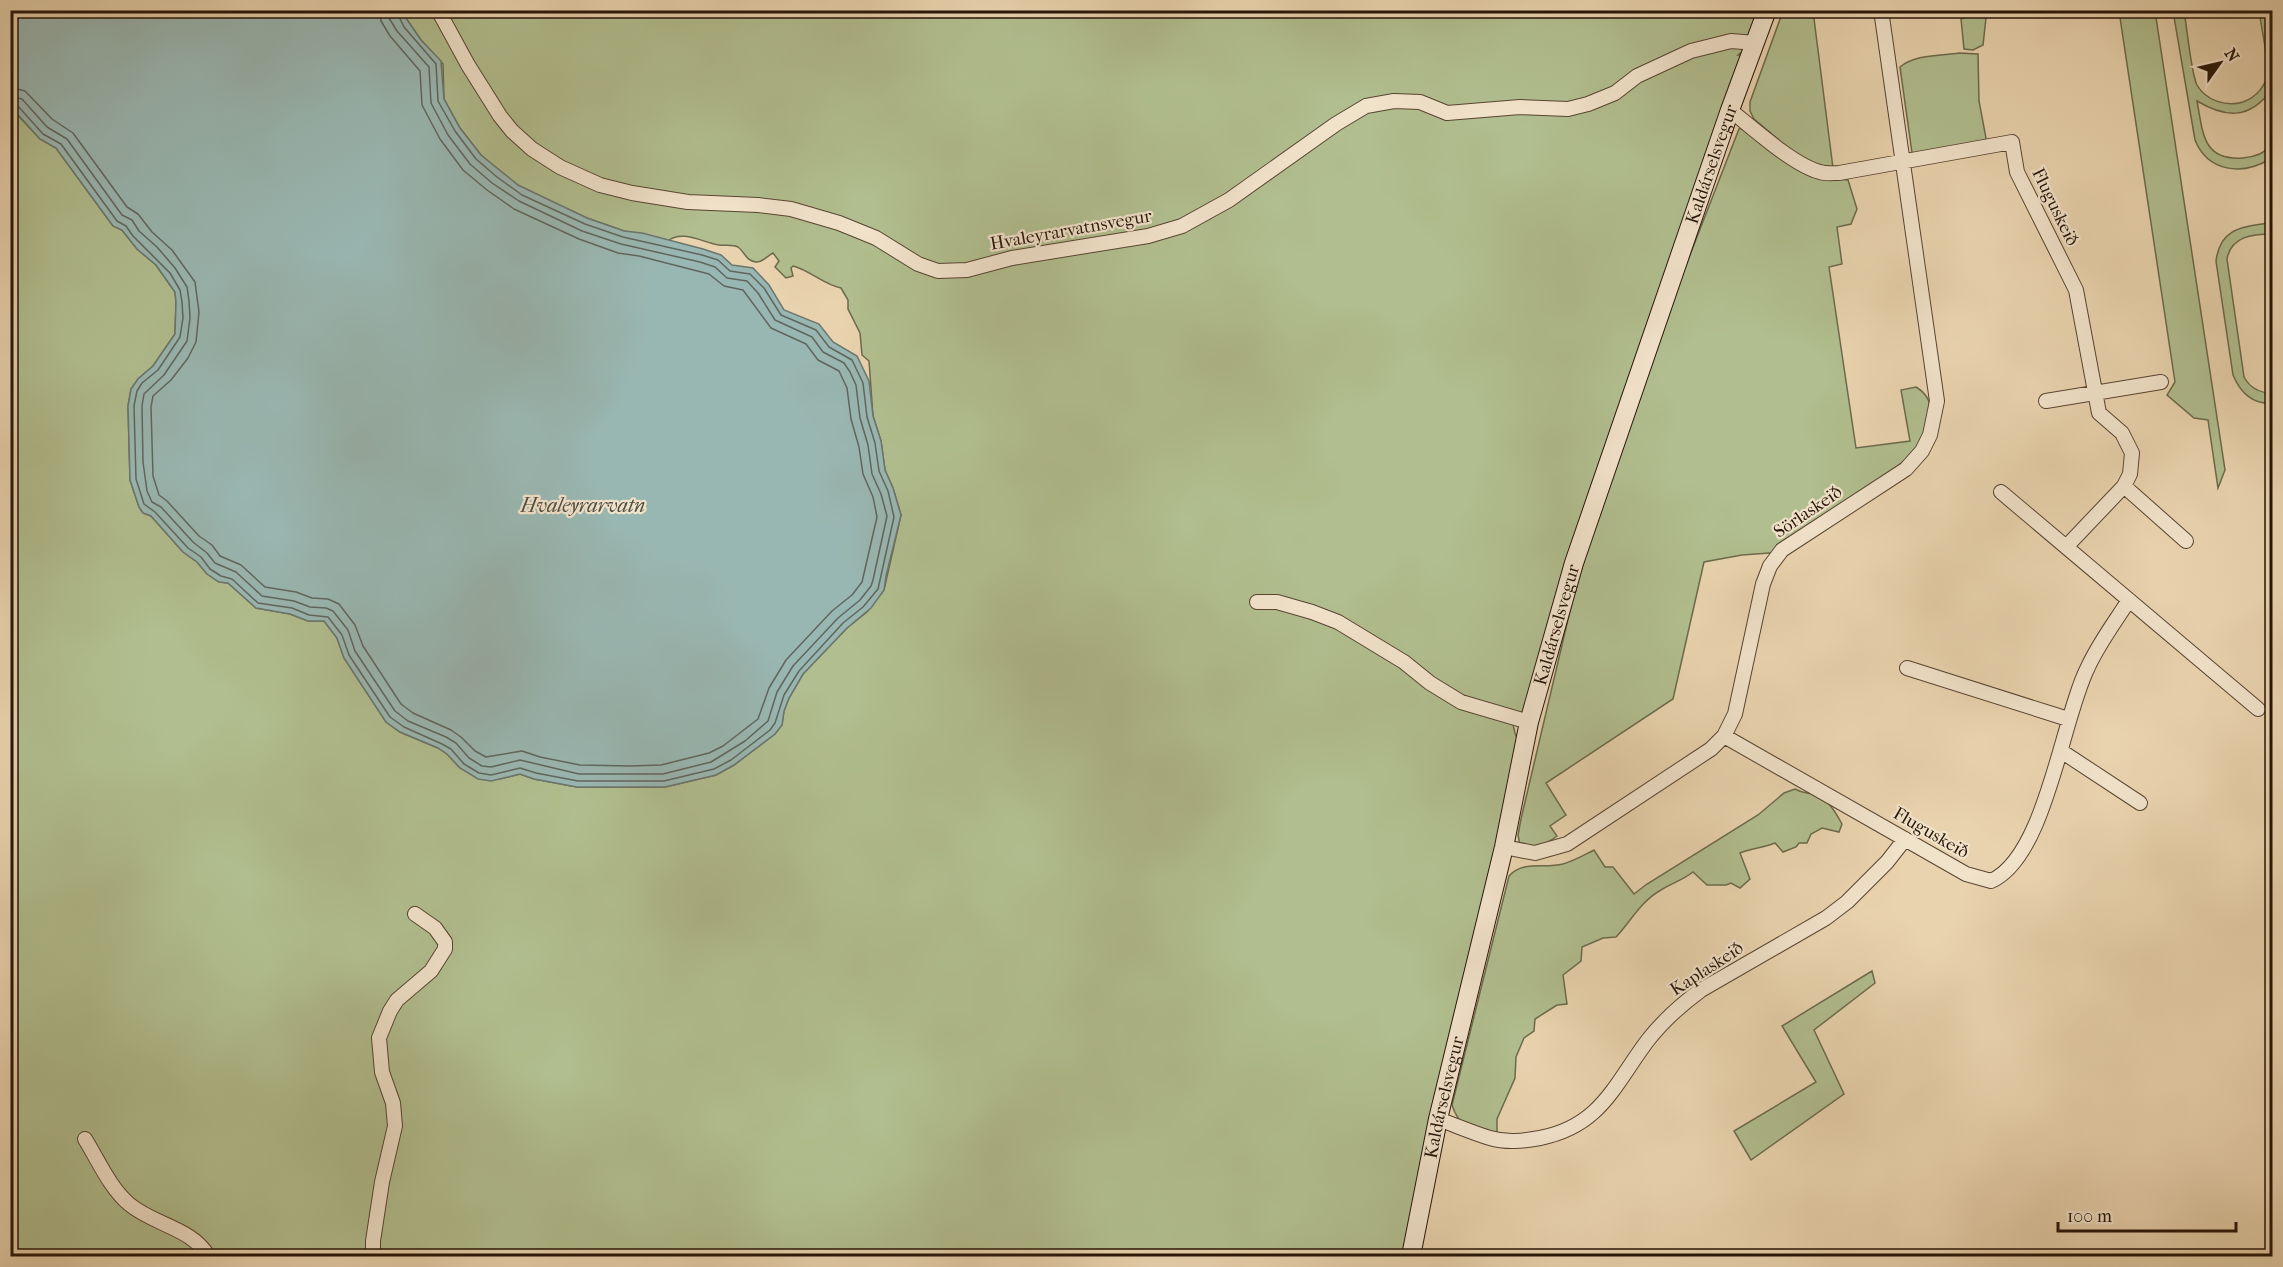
<svg xmlns="http://www.w3.org/2000/svg" width="2283" height="1267" viewBox="0 0 2283 1267" font-family="'IM FELL French Canon',serif">
  <style>
    .green { fill: #b1be8f; stroke: #6c6a4c; stroke-width: 1.5 }
    .water { fill: #99b7b2; stroke: #6b766e; stroke-width: 1.5 }
    .lines { fill: none; stroke-linecap: round; stroke-linejoin: round }
    .shore { stroke: #60665e; stroke-width: 1.5 }
    .street-casing { stroke: #584432; stroke-width: 16 }
    .secondary-casing { stroke: #271509; stroke-width: 20 }
    .street { stroke: #f1e2ca; stroke-width: 14 }
    .secondary { stroke: #f1e2ca; stroke-width: 18 }
    .labels { text-anchor: middle; dominant-baseline: central; stroke-width: 4.5; stroke-linejoin: round; paint-order: stroke }
    .street-label { font-size: 18px; fill: #271509; stroke: #f1e2ca }
    .water-label { font-size: 20px; font-style: italic; fill: #4f4e44; stroke: #f1e2ca }
  </style>
  <rect width="100%" height="100%" fill="#e9d3ae"/>
  <filter id="stains"><feTurbulence type="fractalNoise" baseFrequency=".00333" numOctaves="4"/><feColorMatrix values="0 0 0 0 .2 0 0 0 0 .09 0 0 0 0 .02 0 0 0 .5 -.17"/></filter>
  <radialGradient id="worn" r=".72"><stop offset=".6" stop-color="#630" stop-opacity="0"/><stop offset="1" stop-color="#630" stop-opacity=".3"/></radialGradient>
  <path class="green" d="M 401,11 L 1770,11 L 1760,36 L 1738,55 L 1744,55 L 1526,715 L 1510,712 L 1515,733 L 1522,751 L 1406,1256 L 11,1256 L 10,107 L 40,139 L 56,148 L 113,226 L 122,230 L 137,249 L 156,265 L 175,292 L 176,302 L 175,334 L 153,366 L 138,379 L 131,389 L 128,406 L 130,480 L 139,507 L 143,513 L 151,516 L 183,552 L 197,562 L 207,574 L 219,582 L 228,583 L 256,608 L 290,614 L 308,621 L 324,621 L 337,638 L 344,658 L 386,722 L 400,732 L 438,748 L 447,754 L 460,768 L 500,779 L 520,774 L 534,779 L 577,787 L 665,787 L 716,775 L 734,765 L 775,734 L 782,725 L 784,711 L 789,698 L 803,674 L 847,628 L 867,612 L 884,590 L 901,515 L 893,488 L 885,470 L 881,441 L 873,416 L 869,361 L 862,355 L 860,333 L 848,309 L 848,300 L 841,288 C 823,284 811,271 793,266 L 791,268 L 793,276 L 786,278 L 775,267 L 779,261 L 773,253 C 767,256 762,263 756,262 C 746,261 745,252 738,247 C 732,244 726,246 719,245 C 704,243 682,229 668,241 L 624,231 L 587,218 L 525,190 L 500,172 L 481,155 L 460,128 L 444,99 L 443,64 L 421,40 Z
    M 1783,11 L 1813,11 L 1833,168 C 1802,166 1778,138 1754,119 L 1750,111 L 1750,102 Z
    M 2119,11 L 2155,11 L 2225,470 L 2218,488 L 2208,420 L 2194,418 L 2167,395 L 2175,382 Z
    M 2173,11 L 2184,11 C 2187,27 2191,73 2197,85 C 2206,101 2227,107 2243,102 C 2257,97 2266,85 2269,71 L 2259,11 L 2269,11 L 2272,36 L 2272,97 L 2271,90 C 2249,121 2224,117 2197,101 C 2203,132 2202,161 2243,158 C 2255,157 2264,154 2272,145 L 2272,157 L 2270,159 C 2242,176 2208,172 2195,140 Z
    M 1974,14 L 1986,18 L 1983,45 L 1973,50 L 1964,49 L 1961,19 Z
    M 1959,53 L 1978,54 L 1979,101 L 1986,138 L 1981,147 L 1918,156 L 1912,153 L 1900,67 C 1915,54 1940,56 1959,53 Z
    M 1748,127 L 1824,178 L 1848,180 L 1857,209 L 1851,224 L 1837,227 L 1842,264 L 1829,267 L 1856,448 L 1910,441 L 1901,390 L 1916,387 C 1944,404 1925,433 1912,455 L 1784,552 L 1742,555 L 1704,562 L 1673,699 L 1546,783 L 1566,815 L 1550,826 L 1557,836 C 1545,845 1535,849 1520,845 L 1518,835 L 1521,819 L 1574,594 L 1612,471 L 1681,278 L 1739,129 Z
    M 2269,223 L 2272,224 L 2272,234 C 2253,234 2231,236 2227,259 L 2244,377 C 2250,388 2259,393 2272,393 L 2272,403 C 2253,405 2240,392 2233,375 L 2216,261 C 2220,228 2242,227 2269,223 Z
    M 1795,789 C 1804,794 1805,792 1814,794 C 1827,797 1836,813 1842,824 L 1839,832 L 1822,828 L 1811,834 L 1807,843 L 1799,843 L 1796,847 L 1783,852 L 1775,843 C 1763,848 1752,848 1740,853 L 1750,879 L 1740,888 L 1731,883 L 1726,885 L 1707,885 L 1693,872 C 1683,880 1672,883 1661,890 C 1641,901 1631,921 1616,937 L 1603,938 L 1582,947 L 1581,961 L 1563,975 L 1567,1004 L 1557,1005 L 1535,1019 L 1534,1031 L 1524,1038 L 1516,1057 L 1515,1078 L 1497,1119 L 1497,1136 C 1474,1130 1460,1130 1452,1105 L 1509,876 C 1523,860 1544,869 1563,864 C 1574,861 1584,855 1594,850 L 1605,867 L 1613,867 L 1634,894 L 1647,884 L 1758,815 L 1784,793 Z
    M 1872,971 L 1875,983 L 1814,1030 L 1844,1094 L 1751,1160 L 1734,1131 L 1816,1082 L 1782,1026 Z"/>
  <path class="water" d="M 10,11 L 401,11 L 421,40 L 441,61 L 444,99 L 460,128 L 481,155 L 518,185 L 587,218 L 624,231 L 642,233 L 703,249 L 721,255 L 732,265 L 753,268 L 769,285 L 784,310 L 819,324 L 833,342 L 857,356 L 869,381 L 873,416 L 881,441 L 885,470 L 893,488 L 901,515 L 886,576 L 884,590 L 871,608 L 847,628 L 803,674 L 789,698 L 784,711 L 782,725 L 775,734 L 734,765 L 716,775 L 665,787 L 577,787 L 534,779 L 520,774 L 491,781 L 478,779 L 460,768 L 447,754 L 438,748 L 400,732 L 386,722 L 344,658 L 337,638 L 324,621 L 308,621 L 290,614 L 256,608 L 228,583 L 219,582 L 207,574 L 197,562 L 183,552 L 151,516 L 143,513 L 139,507 L 130,480 L 128,406 L 131,389 L 138,379 L 153,366 L 175,334 L 176,302 L 175,292 L 156,265 L 137,249 L 122,230 L 113,226 L 56,148 L 40,139 L 11,107 Z"/>
  <g class="lines">
    <path class="shore" d="M 10,87 L 25,91 L 52,119 L 73,133 L 127,207 L 138,214 L 152,232 L 172,250 L 195,282 L 199,312 L 196,342 L 188,358 L 171,380 L 153,396 L 151,407 L 153,476 L 159,495 L 167,501 L 199,536 L 212,545 L 220,556 L 241,565 L 265,587 L 296,592 L 312,598 L 328,599 L 339,604 L 355,625 L 363,646 L 401,704 L 413,713 L 451,730 L 461,737 L 475,751 L 486,757 L 522,751 L 540,757 L 580,765 L 630,766 L 661,765 L 709,753 L 723,746 L 758,719 L 769,688 L 786,660 L 832,611 L 852,595 L 862,582 L 877,517 L 873,497 L 863,474 L 859,447 L 851,419 L 847,388 L 839,371 L 818,360 L 806,344 L 771,328 L 743,290 L 724,286 L 709,274 L 639,256 L 618,253 L 579,239 L 514,209 L 487,190 L 463,170 L 440,139 L 422,105 L 420,71 L 390,36 L 381,21 L 379,10
      M 10,96 L 22,99 L 47,127 L 67,139 L 122,215 L 132,220 L 139,231 L 157,247 L 175,268 L 187,287 L 189,301 L 190,318 L 187,341 L 164,375 L 144,394 L 142,406 L 143,462 L 147,491 L 152,502 L 161,507 L 193,542 L 207,553 L 215,563 L 236,572 L 262,596 L 294,601 L 310,607 L 326,608 L 333,611 L 348,630 L 355,651 L 395,711 L 408,721 L 446,737 L 456,743 L 469,758 L 482,766 L 491,767 L 520,760 L 579,774 L 663,774 L 711,762 L 745,741 L 768,721 L 777,692 L 793,666 L 838,618 L 860,600 L 871,586 L 873,580 L 887,516 L 881,494 L 872,474 L 868,445 L 860,418 L 856,385 L 850,372 L 844,363 L 823,352 L 812,337 L 775,320 L 758,293 L 747,281 L 727,278 L 715,267 L 700,262 L 621,244 L 582,231 L 519,201 L 492,183 L 470,164 L 448,135 L 431,103 L 429,67 L 397,31 L 389,18 L 388,10
      M 10,103 L 17,105 L 43,134 L 61,144 L 117,221 L 126,226 L 133,236 L 170,273 L 180,290 L 182,302 L 183,318 L 180,337 L 158,370 L 142,383 L 137,391 L 134,406 L 136,479 L 144,504 L 155,512 L 188,548 L 201,557 L 210,569 L 221,576 L 232,579 L 258,603 L 292,608 L 309,615 L 328,617 L 342,635 L 349,655 L 390,717 L 404,727 L 442,744 L 451,749 L 464,764 L 479,773 L 491,775 L 520,768 L 536,773 L 578,781 L 664,781 L 714,769 L 731,760 L 770,730 L 775,723 L 784,695 L 799,671 L 843,623 L 863,607 L 878,589 L 894,517 L 888,491 L 879,471 L 875,443 L 867,417 L 863,383 L 852,360 L 829,347 L 816,330 L 781,315 L 764,288 L 750,274 L 730,271 L 718,260 L 702,255 L 623,237 L 585,224 L 522,195 L 497,177 L 476,159 L 455,131 L 438,101 L 436,64 L 404,27 L 396,10"/>
    <g class="street-casing">
      <path id="street" d="M 438,10 L 468,65 L 500,116 L 512,131 L 532,149 L 560,167 L 600,185 L 632,193 L 688,202 L 758,205 L 791,209 L 839,223 L 876,238 L 918,264 L 938,271 L 967,270 L 1012,258 L 1148,236 L 1182,226 L 1229,200 L 1336,124 L 1366,106 L 1394,101 L 1420,102 L 1447,113 L 1520,107 L 1568,109 L 1588,104 L 1615,93 L 1637,76 L 1691,51 L 1731,41 L 1756,43
        M 1730,110 C 1753,128 1793,165 1820,172 C 1826,174 1833,173 1839,173 L 2012,142 L 2017,172 L 2076,290 L 2099,413 L 2122,433 L 2132,453 L 2130,474 L 2124,486 L 2066,547
        M 2046,401 L 2161,382
        M 2124,486 L 2186,541
        M 2001,492 L 2258,709
        M 1257,602 L 1277,602 L 1312,612 L 1338,622 L 1404,662 L 1430,683 L 1461,702 L 1529,722
        M 1907,668 L 2068,719
        M 1724,736 L 1966,874 L 1991,881 C 2046,857 2062,718 2088,667 C 2099,643 2115,622 2129,600
        M 2061,751 L 2140,803
        M 1504,847 L 1535,853 L 1567,844 L 1711,749 L 1724,736 L 1735,714 L 1763,584 L 1770,566 L 1782,550 L 1906,469 L 1922,451 L 1930,435 L 1937,401 L 1881,10
        M 1438,1119 C 1455,1125 1473,1133 1490,1138 C 1507,1143 1523,1141 1540,1138 C 1601,1126 1614,1085 1648,1040 C 1663,1021 1682,1004 1701,990 L 1826,918 L 1847,902 L 1887,862 L 1905,839
        M 85,1139 C 98,1160 110,1188 129,1204 C 154,1225 192,1228 208,1256
        M 373,1256 L 373,1241 L 382,1182 L 395,1126 L 393,1103 L 382,1072 L 379,1038 L 390,1011 L 397,1000 L 431,971 L 445,949 L 445,942 L 435,928 L 415,914"/>
    </g>
    <g class="secondary-casing">
      <g id="secondary">
        <path id="s1" d="M 1411,1256 L 1438,1119 L 1504,847 L 1529,722 L 1574,563 L 1730,110 L 1767,10"/>
      </g>
    </g>
    <use href="#street" class="street"/>
    <use href="#secondary" class="secondary"/>
  </g>
  <g class="labels">
    <g class="street-label">
      <text stroke="none"><textPath href="#s1" startOffset="1134">Kaldárselsvegur</textPath></text>
      <text transform="translate(2055 207) rotate(64)">Fluguskeið</text>
      <text transform="translate(1071 230) rotate(-10)">Hvaleyrarvatnsvegur</text>
      <text transform="translate(1808 512) rotate(-34)">Sörlaskeið</text>
      <text stroke="none"><textPath href="#s1" startOffset="648">Kaldárselsvegur</textPath></text>
      <text transform="translate(1931 833) rotate(30)">Fluguskeið</text>
      <text transform="translate(1707 969) rotate(-33)">Kaplaskeið</text>
      <text stroke="none"><textPath href="#s1" startOffset="162">Kaldárselsvegur</textPath></text>
    </g>
    <g class="water-label">
      <text x="583" y="505">Hvaleyrarvatn</text>
    </g>
  </g>
  <rect width="2283" height="1267" fill="none" stroke="#e9d3ae" stroke-width="36"/>
  <rect x="12" y="12" width="2259" height="1243" fill="none" stroke="#271509" stroke-width="3"/>
  <rect x="18" y="18" width="2247" height="1231" fill="none" stroke="#271509" stroke-width="1.5"/>
  <g transform="translate(2220 63) rotate(56)" stroke="#f1e2ca" stroke-width="4.5" paint-order="stroke">
  <path d="M0-4.5L10 22L0 15L-10 22Z" fill="#271509"/>
  <text y="-9" font-size="16" font-weight="bold" text-anchor="middle" fill="#271509">N</text>
  </g>
  <path d="M2058 1222v9h178v-9" fill="none" stroke="#271509" stroke-width="3"/>
  <text x="2067" y="1222" font-size="18" fill="#271509" stroke="#f1e2ca" stroke-width="4.5" paint-order="stroke">100 m</text>
  <rect width="100%" height="100%" filter="url(#stains)"/>
  <rect width="100%" height="100%" fill="url(#worn)"/>
</svg>
